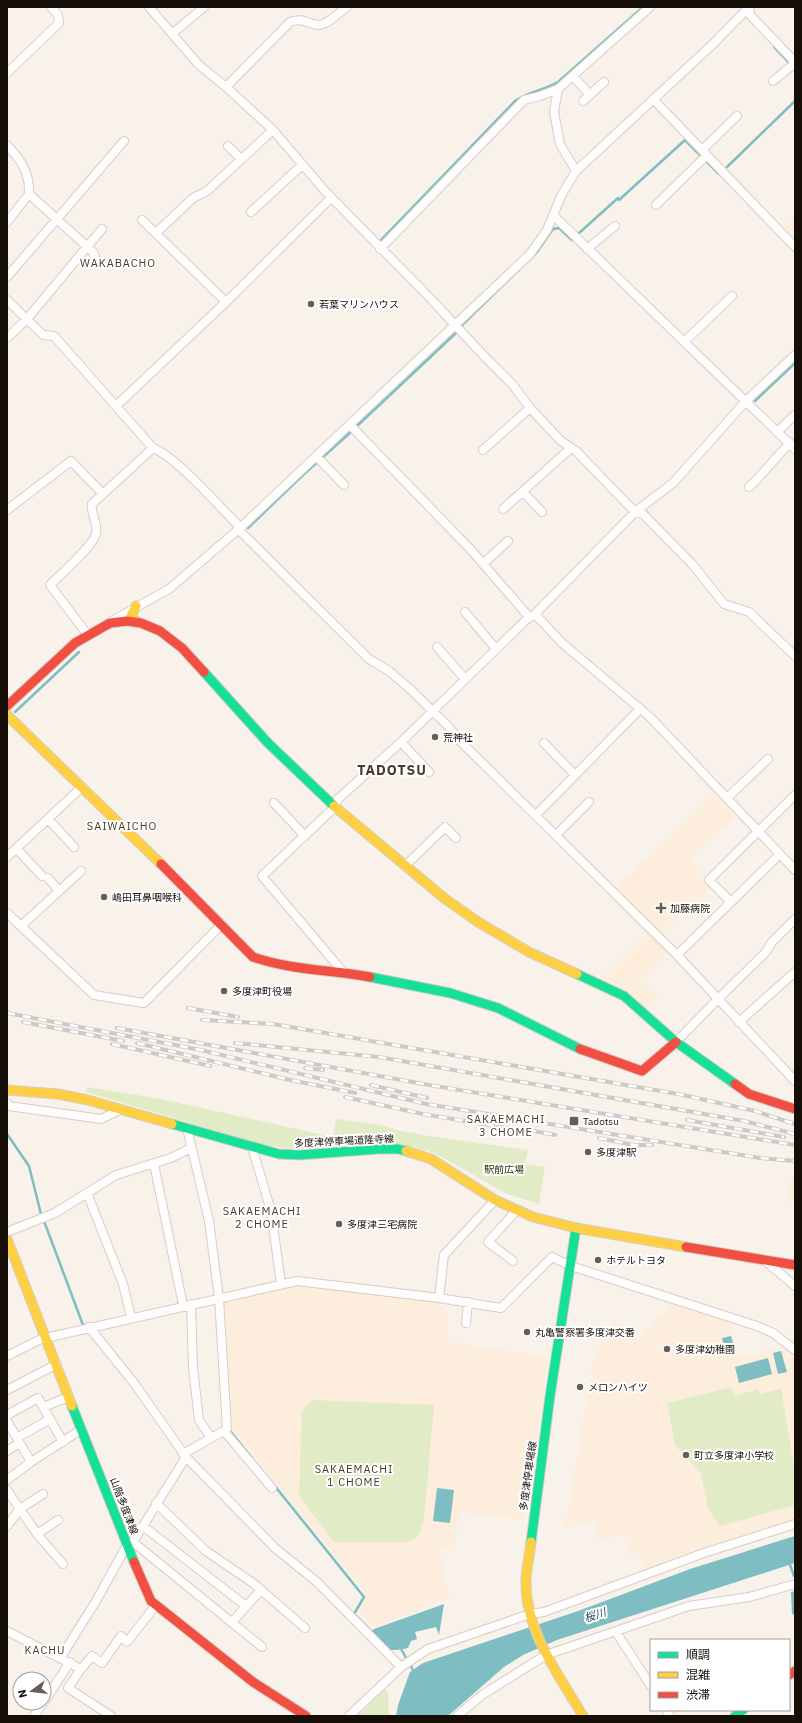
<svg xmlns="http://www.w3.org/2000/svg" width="802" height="1723" viewBox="0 0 802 1723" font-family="'IBM Plex Sans','Noto Sans JP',sans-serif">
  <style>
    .built { fill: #fceddc }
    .green { fill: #e1ecc7 }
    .water { fill: #7ebec3 }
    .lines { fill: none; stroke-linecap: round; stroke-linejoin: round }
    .stream { stroke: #7ebec3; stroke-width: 2.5 }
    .street-casing { stroke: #d5cec6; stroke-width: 10 }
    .fast-casing { stroke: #d5cec6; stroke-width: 11 }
    .slow-casing { stroke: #d5cec6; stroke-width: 11 }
    .jam-casing { stroke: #d5cec6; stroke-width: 11 }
    .street { stroke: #fefdfc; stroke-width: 8 }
    .fast { stroke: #16e098; stroke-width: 9 }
    .slow { stroke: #ffcf43; stroke-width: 9 }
    .jam { stroke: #f24e42; stroke-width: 9 }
    .rail-casing { stroke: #cccac8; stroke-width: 4 }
    .rail { stroke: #fff; stroke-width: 2.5; stroke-dasharray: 8; stroke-linecap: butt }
    .poi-dot { fill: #655e56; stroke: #fff; stroke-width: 1.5 }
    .labels { text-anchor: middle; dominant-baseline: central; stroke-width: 4; stroke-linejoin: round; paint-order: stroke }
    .poi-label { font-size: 10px; fill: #160f07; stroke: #fff; text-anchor: start }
    .street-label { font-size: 10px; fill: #160f07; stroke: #fff }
    .park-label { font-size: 10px; fill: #243405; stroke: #fff }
    .neighbourhood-label { font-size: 11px; letter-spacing: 1px; fill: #4a3a27; stroke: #fff }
    .water-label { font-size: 11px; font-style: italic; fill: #133f43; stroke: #fff }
    .district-label { font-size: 14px; font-weight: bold; letter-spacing: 1px; fill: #4a3a27; stroke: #fff }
  </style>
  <rect width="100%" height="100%" fill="#f9f2ea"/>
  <path class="built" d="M 795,217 L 795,239 L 784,227 Z
    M 715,794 L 736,816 L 689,859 L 711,887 L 656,938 L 669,952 L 639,981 L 657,996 L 646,1008 L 628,995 L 601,980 L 654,927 L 614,889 Z
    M 793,1172 L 795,1172 L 795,1204 L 788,1201 Z
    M 298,1285 L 363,1292 L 438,1303 L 448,1316 L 447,1342 L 548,1357 L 525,1520 L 459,1512 L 455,1543 L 439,1552 L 449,1598 L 374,1627 L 358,1611 L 367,1596 L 232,1428 L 221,1301 Z
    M 674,1303 L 729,1321 L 739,1358 L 785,1347 L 795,1356 L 795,1519 L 698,1549 L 644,1569 L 640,1553 L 630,1555 L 624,1534 L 600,1541 L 595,1520 L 565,1528 L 593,1365 L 602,1337 L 616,1320 L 637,1339 Z"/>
  <path class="green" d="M 87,1087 L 161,1099 L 333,1137 L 336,1119 L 381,1125 L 397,1130 L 429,1136 L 528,1150 L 525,1164 L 545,1167 L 539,1204 L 507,1194 L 435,1153 L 413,1147 L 372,1142 L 311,1149 L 294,1149 L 265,1145 L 86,1092 Z
    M 731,1387 L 734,1396 L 758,1389 L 760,1394 L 781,1389 L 795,1473 L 795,1505 L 720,1526 L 708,1509 L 701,1473 L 675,1445 L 667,1403 Z
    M 312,1400 L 434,1405 L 424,1519 L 419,1535 L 409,1542 L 334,1542 L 299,1495 L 302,1411 Z
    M 385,1689 L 388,1691 L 389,1716 L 357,1716 Z"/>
  <path class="water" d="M 731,1336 L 736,1353 L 726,1355 L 722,1338 Z
    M 781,1351 L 787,1372 L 778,1374 L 773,1353 Z
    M 768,1358 L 772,1374 L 739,1383 L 735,1367 Z
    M 437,1488 L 454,1490 L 450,1523 L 433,1521 Z
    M 795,1536 L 795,1563 L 557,1640 L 523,1655 L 504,1667 L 448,1716 L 396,1716 L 398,1705 L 410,1672 L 423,1663 L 578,1611 L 690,1569 Z
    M 795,1591 L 795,1613 L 792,1615 L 791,1592 Z
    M 444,1604 L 439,1635 L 436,1627 L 415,1632 L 417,1639 L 411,1641 L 408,1648 C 384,1653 386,1649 370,1633 L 374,1629 Z"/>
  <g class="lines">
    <path class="stream" d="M 774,47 L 795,69
      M 727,167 L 795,101
      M 578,234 L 618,198 L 619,200 L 685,140 L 719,174
      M 381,240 L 515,101 C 528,92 544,90 558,82 L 643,7
      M 461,326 L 537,252 L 553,229 L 559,228 L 572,240
      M 755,401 L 795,363
      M 357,426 L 457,332
      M 248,528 L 303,475 L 352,431
      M 15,712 L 79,652
      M 7,1134 L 29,1166 L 41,1214
      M 44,1221 L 83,1325
      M 231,1432 L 252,1458
      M 274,1485 L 364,1597 L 354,1614 L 374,1634
      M 789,1562 L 794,1576
      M 400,1647 L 414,1672"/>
    <g class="street-casing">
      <path id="street" d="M 149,7 L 198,64 L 226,87 L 273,130 L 325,191 L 429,297 L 484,356 L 513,385 L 530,408 L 561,441 L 576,451 L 635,512 L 643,514 L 693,565 L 724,604 L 749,612 L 795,656
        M 749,7 L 750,15 L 795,62
        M 172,34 L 204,7
        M 7,73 L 59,23 L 58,15 L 51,7
        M 573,76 L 590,95
        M 773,81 L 795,63
        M 226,87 L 290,22 C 304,17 306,24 318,25 C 327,25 340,12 347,7
        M 653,99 L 795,247
        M 583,101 L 604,82
        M 7,145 C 21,160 30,173 29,194 L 93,252 L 95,257
        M 228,146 L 241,159
        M 702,150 L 737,116
        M 576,171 L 560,144 L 554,112 L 558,89 L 650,7
        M 656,205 L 707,155
        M 251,212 L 302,165
        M 554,216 L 795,449
        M 142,220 L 226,302
        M 7,222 L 29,194
        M 156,233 L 193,198 L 207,191 L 273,130
        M 380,249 L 524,100 L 540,96 L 558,89
        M 587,249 L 615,226
        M 7,277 L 124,141
        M 7,300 L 43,335 L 54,336 L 153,448 C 175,456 218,505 237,524 L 242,533 L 369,659 L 389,671 L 410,689 L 447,725 L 460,741 L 677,955 L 795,1081
        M 7,338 L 27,319 L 102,229
        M 684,342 L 732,296
        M 116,406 L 226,302 L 331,198
        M 350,425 L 472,551 L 529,617
        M 778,431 L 795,415
        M 483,450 L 530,408
        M 316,456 L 344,485
        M 749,487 C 764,473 775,458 790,443
        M 523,492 L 542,512
        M 503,509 L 571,448
        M 7,510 L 71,461 L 103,494
        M 483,564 L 508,541
        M 465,612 L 496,649
        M 535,614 L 562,643 L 650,717 L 795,870
        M 110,622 L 169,589 L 240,528 L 530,254 L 547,230 L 562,194 L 576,171 L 713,44 L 749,7
        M 87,634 L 50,585 C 60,575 93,546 96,534 C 99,524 90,514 92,504 L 153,448
        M 437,647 L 465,679
        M 401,742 L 429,772
        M 544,743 L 575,775
        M 727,798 L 768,759
        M 274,803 L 305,836
        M 536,815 L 640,709
        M 48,819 L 74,847
        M 556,835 L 589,802
        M 16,848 L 42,876
        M 7,857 L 82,787
        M 405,866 L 445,827 L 456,838
        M 48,878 L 59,891
        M 731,902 L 709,880 L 795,795
        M 7,913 L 94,995 L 144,1003 L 222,924
        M 21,926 L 81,871
        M 677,955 L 780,854
        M 343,972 L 262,876 L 335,807 L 338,799 L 401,742 L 526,620 L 535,614 L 635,512 L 673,483 L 746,401 L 795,355
        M 739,1022 L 795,972
        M 676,1042 L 718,999 L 765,953 L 772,942 L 795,919
        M 7,1103 L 9,1106 L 101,1119 L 122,1109
        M 252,1147 L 271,1211 L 281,1284
        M 154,1164 L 183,1305
        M 87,1193 L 123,1284 L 131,1317
        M 7,1232 L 55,1213 L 116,1175 L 171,1158 L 191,1148
        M 764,1260 L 795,1286
        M 513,1261 L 488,1242 L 516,1211
        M 439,1298 L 444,1255 L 495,1200
        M 191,1304 L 193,1368 L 199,1420 L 211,1438
        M 466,1323 L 468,1302
        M 7,1356 L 41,1339 L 297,1281 L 439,1298 L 501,1308 L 552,1257 L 571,1266 L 757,1326 L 773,1333 L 795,1350
        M 7,1390 L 57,1364
        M 43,1407 L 69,1397
        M 7,1415 L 38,1398 L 63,1442
        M 7,1421 L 31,1462
        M 224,1431 L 272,1488
        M 17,1438 L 50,1419
        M 7,1451 L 19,1443
        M 183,1454 L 227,1429 L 219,1298 L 209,1221 L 187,1128
        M 186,1457 L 275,1548 L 317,1582 L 401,1667
        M 7,1480 L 31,1462 L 82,1429
        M 7,1490 L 37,1534 L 63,1564
        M 156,1503 L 206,1551 L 253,1583 L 305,1628
        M 7,1526 L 20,1509 L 43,1494
        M 143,1526 L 246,1606
        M 37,1534 L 58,1520
        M 133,1542 L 262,1647
        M 232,1622 L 261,1590
        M 7,1631 L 81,1669 L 68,1688 L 111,1716
        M 616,1632 L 651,1686
        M 61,1657 L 96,1601 L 127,1545 L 133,1542 L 186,1457 L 134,1383 L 89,1327
        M 81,1669 L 92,1656 L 102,1663 L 121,1636 L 127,1642 L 156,1605
        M 44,1702 L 70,1662
        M 666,1710 L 670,1716
        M 34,1716 L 43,1703
        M 349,1716 L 401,1667 L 428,1649 L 530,1614 L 544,1612 L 704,1553 L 795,1524
        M 457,1716 L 482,1695 L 546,1655 L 689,1606 L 749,1597 L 795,1584"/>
    </g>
    <g class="fast-casing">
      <path id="fast" d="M 204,672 L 268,743 L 334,806
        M 577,974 L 624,996 L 676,1042 L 735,1084
        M 370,977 L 450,993 L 498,1008 L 580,1049
        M 172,1124 L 279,1154 L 300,1155 L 379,1149 L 398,1149 L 406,1151
        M 72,1406 L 134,1562
        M 531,1542 L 550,1396 L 576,1228
        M 735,1716 L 743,1710"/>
    </g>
    <g class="slow-casing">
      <path id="slow" d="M 136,606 L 131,616 L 137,622
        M 7,715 L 161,864
        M 334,806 L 444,898 L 478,922 L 529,952 L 577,974
        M 7,1090 L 58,1094 L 88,1100 L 172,1124
        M 406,1151 L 431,1159 L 495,1200 L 533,1217 L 576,1228 L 686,1247
        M 7,1239 L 72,1406
        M 531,1542 C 530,1555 526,1568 526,1581 C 525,1631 559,1675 583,1716"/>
    </g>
    <g class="jam-casing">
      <path id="jam" d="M 7,706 L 75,643 L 110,623 L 127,621 L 141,623 L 160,631 L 182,648 L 204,672
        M 161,864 L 253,957 C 290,970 332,970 370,977
        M 580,1049 L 642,1071 L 676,1042
        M 735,1084 L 749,1094 L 795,1109
        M 686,1247 L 795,1265
        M 134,1562 L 151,1601 L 253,1682 L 306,1716
        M 789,1675 L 795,1671"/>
    </g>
    <use href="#street" class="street"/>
    <use href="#fast" class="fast"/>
    <use href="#slow" class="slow"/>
    <use href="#jam" class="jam"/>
    <g class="rail-casing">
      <path id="rail" d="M 188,1008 L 238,1017
        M 7,1013 L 201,1050 L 426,1104 L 760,1158 L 795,1161
        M 202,1020 L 273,1024 L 678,1094 L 755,1111 L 795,1124
        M 23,1022 L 123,1041
        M 117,1028 L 429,1085 L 795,1145
        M 137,1043 L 290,1080 L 355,1093
        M 235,1043 L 379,1057 L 744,1121 L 795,1134
        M 112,1044 L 210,1066
        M 305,1068 L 323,1070
        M 371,1085 L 427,1098
        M 345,1097 L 423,1114 L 507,1128
        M 687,1120 L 784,1137
        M 528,1130 L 555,1135
        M 599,1138 L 634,1145 L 652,1145"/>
    </g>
    <use href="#rail" class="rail"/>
  </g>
  <g class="poi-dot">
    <circle cx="311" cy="304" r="4"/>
    <circle cx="435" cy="737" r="4"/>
    <circle cx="104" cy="897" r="4"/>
    <path d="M659 902h4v4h4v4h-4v4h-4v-4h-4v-4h4z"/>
    <circle cx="224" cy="991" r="4"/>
    <rect x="569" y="1116" width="10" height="10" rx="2"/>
    <circle cx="588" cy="1152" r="4"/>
    <circle cx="339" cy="1224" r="4"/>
    <circle cx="598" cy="1260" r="4"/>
    <circle cx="527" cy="1332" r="4"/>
    <circle cx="667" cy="1349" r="4"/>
    <circle cx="580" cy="1387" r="4"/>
    <circle cx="686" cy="1455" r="4"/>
  </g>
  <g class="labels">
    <g class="poi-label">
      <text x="319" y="304">若葉マリンハウス</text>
      <text x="443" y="737">荒神社</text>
      <text x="112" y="897">嶋田耳鼻咽喉科</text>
      <text x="670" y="908">加藤病院</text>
      <text x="232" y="991">多度津町役場</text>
      <text x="583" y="1121">Tadotsu</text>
      <text x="596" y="1152">多度津駅</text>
      <text x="347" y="1224">多度津三宅病院</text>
      <text x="606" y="1260">ホテルトヨタ</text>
      <text x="535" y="1332">丸亀警察署多度津交番</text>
      <text x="675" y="1349">多度津幼稚園</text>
      <text x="588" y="1387">メロンハイツ</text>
      <text x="694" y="1455">町立多度津小学校</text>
    </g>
    <g class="street-label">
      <text transform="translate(344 1141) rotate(-3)">多度津停車場道隆寺線</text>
      <text transform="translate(528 1476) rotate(-82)">多度津停車場線</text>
      <text transform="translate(124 1506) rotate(69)">山階多度津線</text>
    </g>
    <g class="park-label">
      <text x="504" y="1169">駅前広場</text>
    </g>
    <g class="neighbourhood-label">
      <text x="118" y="263">WAKABACHO</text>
      <text x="122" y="826">SAIWAICHO</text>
      <text x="506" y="1119">SAKAEMACHI<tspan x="506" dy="13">3 CHOME</tspan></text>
      <text x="262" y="1211">SAKAEMACHI<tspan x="262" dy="13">2 CHOME</tspan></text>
      <text x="354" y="1469">SAKAEMACHI<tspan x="354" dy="13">1 CHOME</tspan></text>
      <text x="45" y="1650">KACHU</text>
    </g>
    <g class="water-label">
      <text transform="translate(595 1615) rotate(-18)">桜川</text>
    </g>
    <g class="district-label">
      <text x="392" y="770">TADOTSU</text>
    </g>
  </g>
  <rect width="802" height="1723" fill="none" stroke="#160f07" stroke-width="16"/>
  <rect x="650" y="1639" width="140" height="72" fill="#ffffff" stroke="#a29f9c"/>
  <rect x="658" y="1652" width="20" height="6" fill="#16e098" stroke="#a29f9c"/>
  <text x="686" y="1659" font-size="12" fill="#160f07">順調</text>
  <rect x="658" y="1672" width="20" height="6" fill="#ffcf43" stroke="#a29f9c"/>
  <text x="686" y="1679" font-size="12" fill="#160f07">混雑</text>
  <rect x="658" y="1692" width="20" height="6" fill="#f24e42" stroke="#a29f9c"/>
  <text x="686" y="1699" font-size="12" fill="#160f07">渋滞</text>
  <g transform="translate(32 1691) rotate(255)"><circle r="19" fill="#ffffff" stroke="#a29f9c"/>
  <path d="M0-3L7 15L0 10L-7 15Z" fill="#655e56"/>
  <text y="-6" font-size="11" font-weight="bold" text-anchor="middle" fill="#160f07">N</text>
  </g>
</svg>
